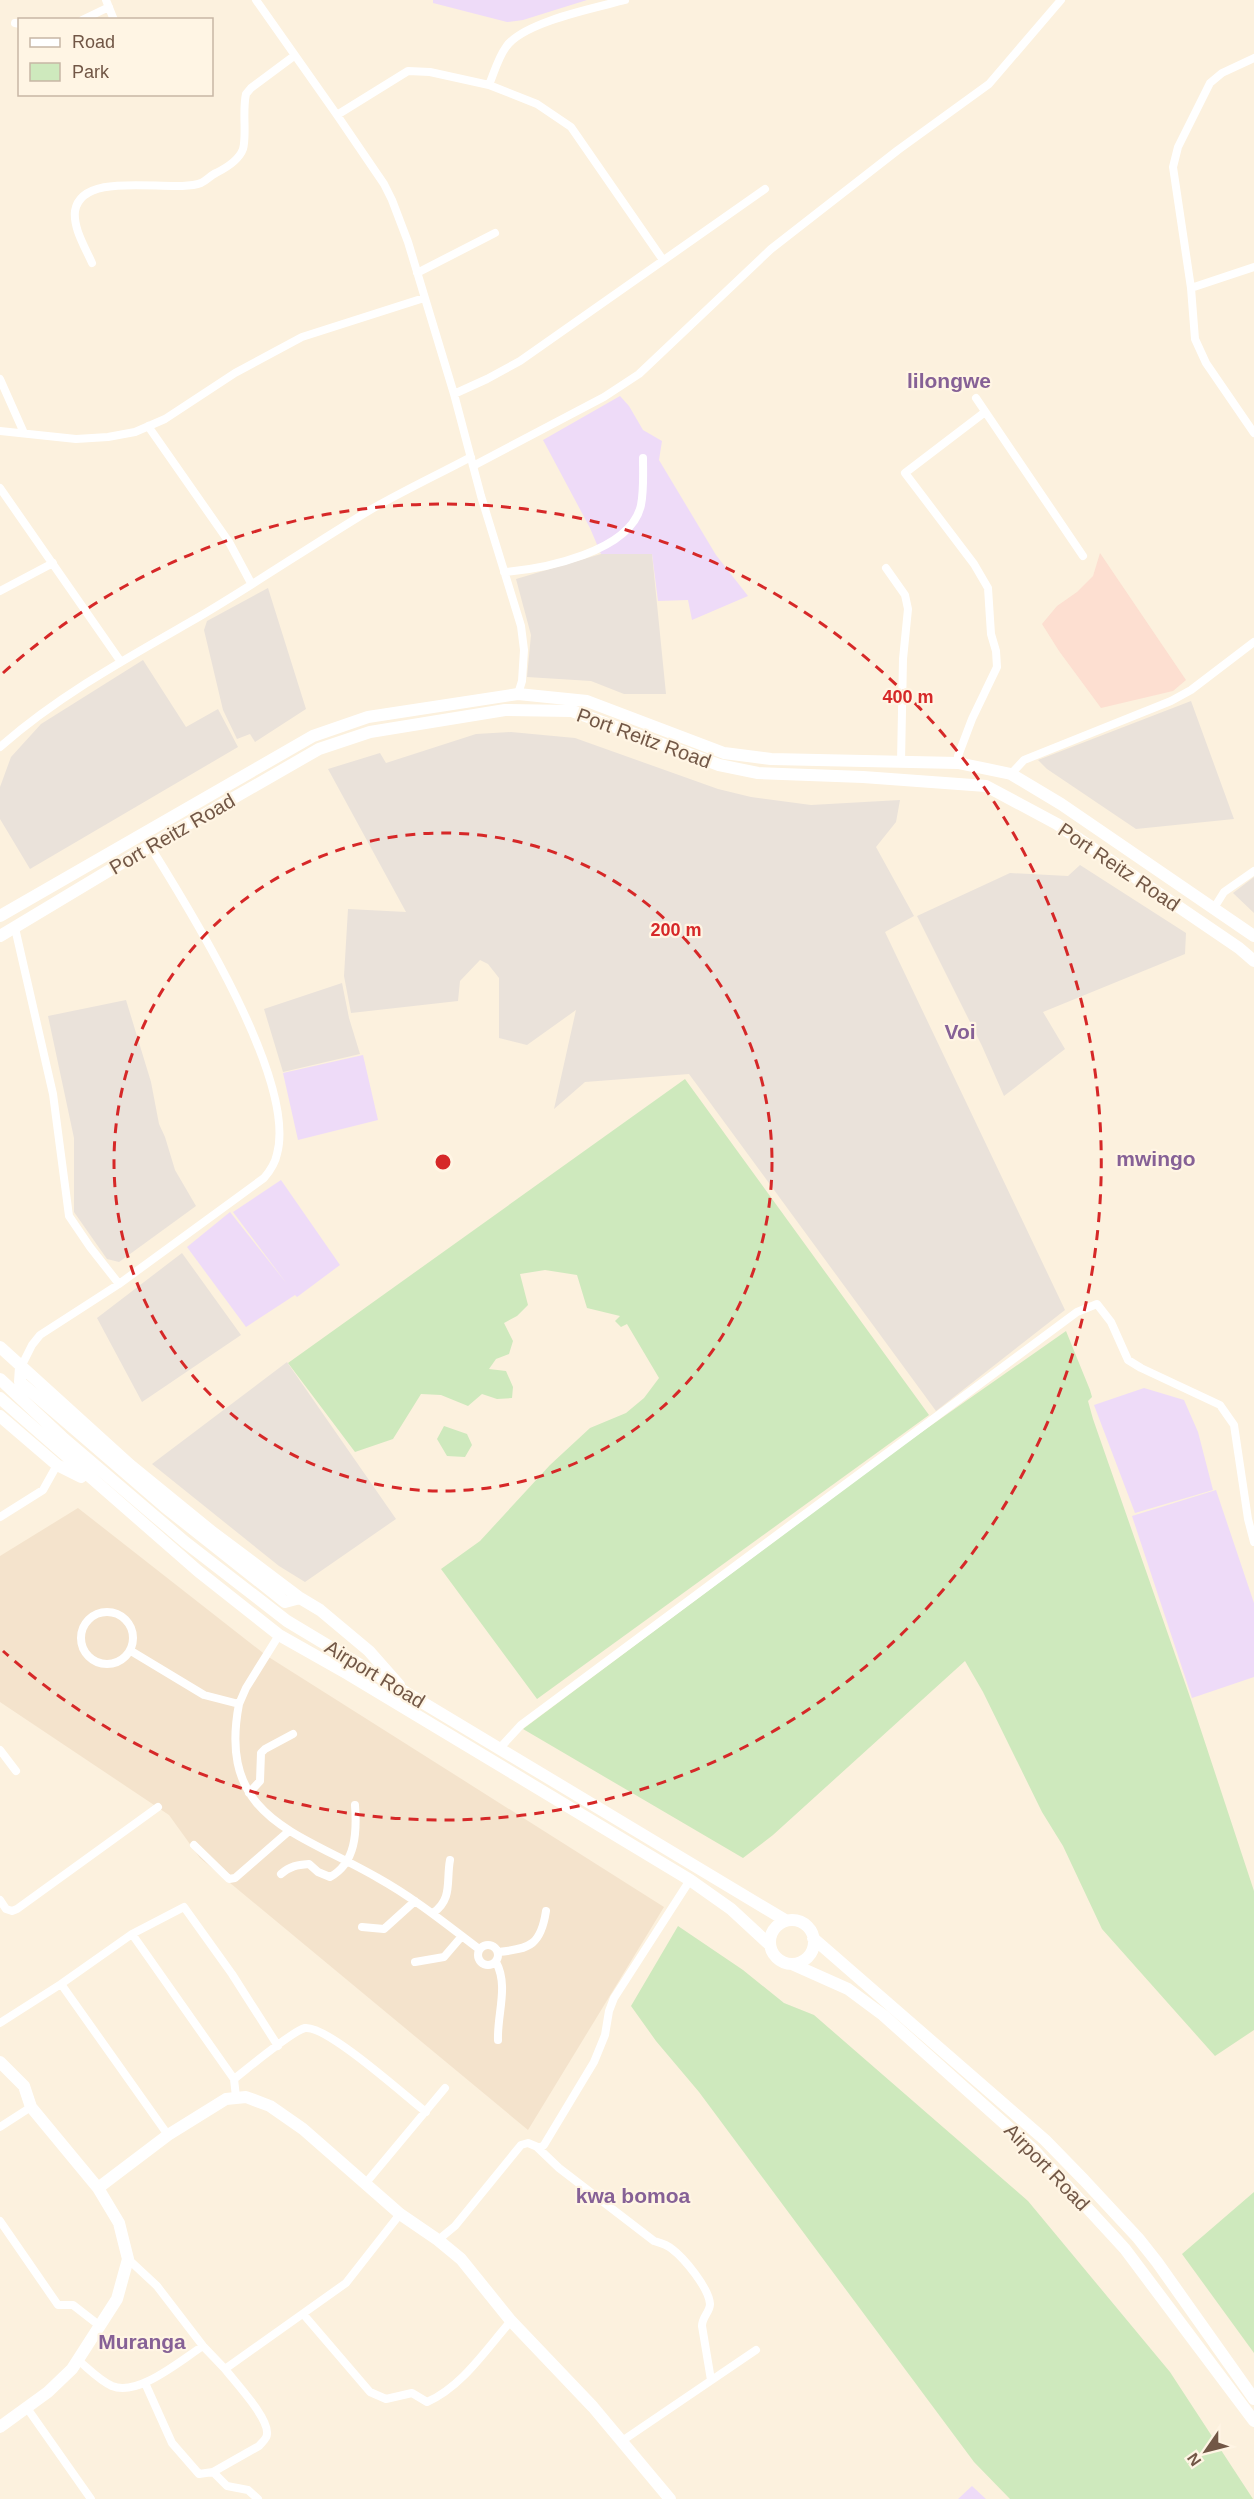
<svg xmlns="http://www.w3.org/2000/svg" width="1254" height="2499" viewBox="0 0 1254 2499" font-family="Arial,sans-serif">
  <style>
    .residential { fill: #f4e3cc }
    .commercial { fill: #fddfd1 }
    .industrial { fill: #eae2da }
    .education { fill: #eedbf8 }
    .green { fill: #cee9bd }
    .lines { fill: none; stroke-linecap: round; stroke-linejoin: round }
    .street { stroke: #fff; stroke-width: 8 }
    .secondary { stroke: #fff; stroke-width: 12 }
    .ring { fill: none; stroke: #d62828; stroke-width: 3; stroke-dasharray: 10 8 }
    .labels { text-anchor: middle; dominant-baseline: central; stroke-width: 4.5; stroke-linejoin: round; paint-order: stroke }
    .street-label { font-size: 20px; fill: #725746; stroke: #fff5e4 }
    .neighbourhood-label { font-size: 21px; font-weight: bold; fill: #866196; stroke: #fff5e4 }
    .centre { fill: #d62828; stroke: #fff5e4; stroke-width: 3 }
    .ring-label { font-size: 18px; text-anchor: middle; font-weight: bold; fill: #d62828; stroke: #fff5e4; stroke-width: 4.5; stroke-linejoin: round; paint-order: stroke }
  </style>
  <rect width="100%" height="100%" fill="#fcf1de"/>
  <path class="residential" d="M 78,1508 L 267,1656 L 664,1907 L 528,2130 L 200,1858 L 169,1815 L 0,1702 L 0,1556 Z"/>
  <path class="commercial" d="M 1100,553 L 1186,680 L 1173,691 L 1101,708 L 1059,651 L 1042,624 L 1057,606 L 1077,592 L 1093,576 Z"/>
  <path class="industrial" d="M 601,554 L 652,554 L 666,694 L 624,694 L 591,681 L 527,677 L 531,635 L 516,579 Z
    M 268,588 L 306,709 L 255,742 L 250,734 L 237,739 L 223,710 L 204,630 L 207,621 Z
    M 143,660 L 186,727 L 218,709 L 238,747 L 30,869 L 0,819 L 0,787 L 11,757 L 41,724 Z
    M 1191,701 L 1234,819 L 1136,829 L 1047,769 L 1038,760 Z
    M 511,732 L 575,738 L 718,789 L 751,797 L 811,805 L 900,800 L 896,822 L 876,847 L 914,916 L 885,932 L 1065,1310 L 936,1411 L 689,1074 L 585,1082 L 554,1109 L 576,1010 L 527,1045 L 499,1038 L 499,978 L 488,964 L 480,960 L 460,981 L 458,1001 L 351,1013 L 344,976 L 348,909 L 406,912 L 328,769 L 380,753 L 386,763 L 476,734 Z
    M 1080,865 L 1186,933 L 1185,954 L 1043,1012 L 1065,1049 L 1004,1096 L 982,1046 L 917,916 L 1010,873 L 1068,876 Z
    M 1254,877 L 1254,913 L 1233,893 Z
    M 342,983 L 349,1018 L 360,1054 L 283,1072 L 264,1009 Z
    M 126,1000 L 151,1082 L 159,1124 L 165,1137 L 175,1170 L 196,1206 L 119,1262 L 107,1259 L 74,1212 L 74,1138 L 48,1016 Z
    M 182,1253 L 241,1335 L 142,1402 L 97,1318 Z
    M 287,1362 L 396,1519 L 305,1582 L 279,1566 L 152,1464 Z"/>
  <path class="education" d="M 433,0 L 587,0 L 523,20 L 507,22 L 433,3 Z
    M 620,396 L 629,406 L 643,430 L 662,441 L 659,460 L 716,555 L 748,596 L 692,620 L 688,600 L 658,601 L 652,554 L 601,554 L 590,528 L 543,440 Z
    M 363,1055 L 378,1120 L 298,1140 L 283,1073 Z
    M 281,1180 L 340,1265 L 297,1297 L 295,1295 L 246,1327 L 187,1247 L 230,1212 L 287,1284 L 233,1212 Z
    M 1144,1388 L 1184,1400 L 1198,1432 L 1213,1490 L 1135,1513 L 1094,1405 Z
    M 1216,1490 L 1254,1603 L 1254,1677 L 1192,1698 L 1132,1516 Z
    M 972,2486 L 986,2499 L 958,2499 Z"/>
  <path class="green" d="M 685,1079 L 929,1415 L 537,1699 L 441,1569 L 480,1541 L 550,1465 L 590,1428 L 626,1413 L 644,1398 L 659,1378 L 627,1324 L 621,1327 L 615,1321 L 620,1316 L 587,1308 L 577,1275 L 545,1270 L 520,1274 L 528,1305 L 517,1316 L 504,1323 L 513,1341 L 509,1354 L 496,1359 L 489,1369 L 506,1371 L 513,1387 L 512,1398 L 497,1399 L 482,1394 L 468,1406 L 441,1395 L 421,1394 L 393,1439 L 355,1452 L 288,1363 Z
    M 1066,1331 L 1090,1390 L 1092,1397 L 1088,1401 L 1093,1419 L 1191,1700 L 1254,1891 L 1254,2030 L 1215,2056 L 1102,1929 L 1063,1846 L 1042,1812 L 983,1692 L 965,1661 L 773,1835 L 743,1858 L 523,1729 L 906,1443 Z
    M 444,1426 L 467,1434 L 472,1445 L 465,1457 L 447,1456 L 437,1439 Z
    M 678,1926 L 743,1970 L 784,2003 L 814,2015 L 1028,2201 L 1170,2372 L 1253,2499 L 1010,2499 L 974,2462 L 699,2092 L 656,2041 L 631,2006 Z
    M 1254,2192 L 1254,2353 L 1182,2254 Z"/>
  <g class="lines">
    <path class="street" d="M 106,0 L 114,20
      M 256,0 L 337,115 L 384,184 L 392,200 L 408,242 L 454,394 L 481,496 L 521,626 L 524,650 L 522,681 L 518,694
      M 82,20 L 109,7
      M 15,23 L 20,24
      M 1254,58 L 1222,73 L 1210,83 L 1178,147 L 1173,167 L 1191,288 L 1195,339 L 1206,363 L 1254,433
      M 489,85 C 494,73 498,58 506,47 C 523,22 595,8 625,0
      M 337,115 L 408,71 L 430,72 L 489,85 L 537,104 L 571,127 L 663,260
      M 92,263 C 85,247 73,228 75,211 C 82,168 174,194 201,183 C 207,180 211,175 216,173 C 226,168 239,160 243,149 C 247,135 242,111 246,94 L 251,88 L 294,56
      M 417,273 L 495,233
      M 1191,288 L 1254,267
      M 0,379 L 24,433
      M 454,394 L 487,379 L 520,361 L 765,189
      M 976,398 L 1083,556
      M 148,426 L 229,542 L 251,583
      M 0,431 L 76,439 L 108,437 L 135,432 L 165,419 L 235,373 L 302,337 L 424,298
      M 473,466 L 604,397 L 639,374 L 771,249 L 898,150 L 989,84 L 1061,0
      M 0,488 L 121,662
      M 886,568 L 905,595 L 908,609 L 903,659 L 901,762
      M 504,572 C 543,569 631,552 641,505 C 644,490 643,473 643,458
      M 0,591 L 53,563
      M 0,747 C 59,695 129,657 197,618 C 256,583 312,545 370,510 C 403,491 437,475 471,457
      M 958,763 L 958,756 L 972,719 L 997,667 L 996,651 L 991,634 L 988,588 L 974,564 L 905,473 L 985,412
      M 1011,774 L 1024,760 L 1171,701 L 1191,690 L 1254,642
      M 1214,908 L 1224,892 L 1254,871
      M 15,928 L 53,1094 L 69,1216 L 90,1247 L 119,1284
      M 21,1367 L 32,1345 L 40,1335 L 119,1284 L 264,1178 C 270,1171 275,1164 277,1154 C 297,1081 190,910 150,846
      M 0,1517 L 43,1490 L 57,1465
      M81 1638a26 26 0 1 1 52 0a26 26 0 1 1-52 0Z
      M 131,1651 L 204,1695 L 239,1704 L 246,1688 L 279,1635
      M 239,1704 C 217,1819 299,1832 378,1878 C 414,1898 446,1924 479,1949
      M 499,1749 L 521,1725 L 1077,1312 L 1097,1304 L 1111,1322 L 1128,1360 L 1141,1368 L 1220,1405 L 1234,1425 L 1248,1519 L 1254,1542
      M 0,1750 L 16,1771
      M 249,1793 L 260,1781 L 261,1753 L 265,1749 L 293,1734
      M 194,1845 L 229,1879 L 235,1878 L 289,1831
      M 281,1874 C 290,1866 297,1865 309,1864 L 318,1872 L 330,1877 C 356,1863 357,1832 355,1805
      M 0,1900 L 6,1909 L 12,1911 L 17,1909 L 158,1807
      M 433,1913 C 453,1899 446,1881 450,1860
      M 362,1927 L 384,1929 L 415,1901
      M 132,1934 L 234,2079 L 236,2097
      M478 1955a10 10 0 1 1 20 0a10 10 0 1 1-20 0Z
      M 498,1952 C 531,1949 541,1944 546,1911
      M 415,1962 L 444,1957 L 462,1936
      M 496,1962 C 509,1986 497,2014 498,2040
      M 61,1984 L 168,2135
      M 0,2023 L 61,1984 L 132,1934 L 184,1907 L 232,1974 L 278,2046
      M 234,2079 C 247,2069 292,2031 305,2028 C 327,2025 405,2096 426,2112
      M 0,2127 L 31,2107
      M 537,2147 L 559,2168 L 654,2241 C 661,2243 666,2244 672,2249 C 684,2258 709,2288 710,2304 C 710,2312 702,2317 702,2326 L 711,2380
      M 365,2184 L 445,2088
      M 0,2221 L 58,2305 L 73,2305 L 100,2326
      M 438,2240 L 455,2226 L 521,2145 L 528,2143 L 540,2148 L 544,2145 L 594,2062 L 605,2035 L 609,2011 L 614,1998 L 690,1880
      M 128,2259 L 157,2286 L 203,2346 L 225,2369
      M 304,2315 L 370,2392 L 386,2399 L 412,2393 L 427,2402 C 462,2387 487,2348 511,2321
      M 78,2360 C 89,2369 99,2380 112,2386 C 138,2397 181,2360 203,2346
      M 145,2383 L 172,2443 L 199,2474 L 213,2472 L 259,2446 C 262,2442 267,2439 267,2434 C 269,2418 235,2382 225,2369 L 346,2283 L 400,2214
      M 27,2408 L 91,2499
      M 622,2441 L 756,2350
      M 213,2472 L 227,2486 L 248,2490 L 258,2499"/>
    <path class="secondary" d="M 0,916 L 313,736 L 368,717 L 518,694 L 587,701 L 724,753 L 771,759 L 958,763 L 1011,774 L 1061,804 L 1254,936
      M 0,936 L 150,846 L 319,749 L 370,732 L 505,710 L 572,711 L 719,765 L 758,773 L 863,777 L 986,786 L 1057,824 L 1239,948 L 1254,961
      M 0,1347 L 130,1465 L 211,1531 L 300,1598 L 320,1610 L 369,1651 L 399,1685
      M 21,1367 L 20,1382 L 165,1507 L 285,1602 L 300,1598
      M 0,1379 L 62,1437 L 185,1542 L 287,1621 L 785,1920
      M 0,1398 L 198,1571 L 279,1635 L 348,1674 L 690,1880 L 731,1909 L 770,1945
      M 0,1416 L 57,1465 L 81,1477
      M770 1942a22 22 0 1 1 44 0a22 22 0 1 1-44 0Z
      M 813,1938 L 1045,2140 L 1084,2180 L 1138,2238 L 1157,2262 L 1254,2399
      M 792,1964 L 848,1989 L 883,2015 L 1034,2150 L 1125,2249 L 1254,2421
      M 0,2062 L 24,2086 L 31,2107 L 98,2188 L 119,2223 L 128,2259 L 117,2299 L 72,2369 L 48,2392 L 0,2427
      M 98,2188 L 168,2135 L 226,2099 L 246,2097 L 270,2106 L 303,2129 L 400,2214 L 438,2240 L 461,2259 L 511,2321 L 593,2407 L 670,2499"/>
  </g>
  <g class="ring">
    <circle cx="443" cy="1162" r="329"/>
    <path d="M3 673A658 658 0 1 1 3 1651"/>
  </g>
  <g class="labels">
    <g class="street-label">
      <text transform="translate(644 738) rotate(20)">Port Reitz Road</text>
      <text transform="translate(172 834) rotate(-30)">Port Reitz Road</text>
      <text transform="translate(1119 867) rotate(34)">Port Reitz Road</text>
      <text transform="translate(375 1674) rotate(31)">Airport Road</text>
      <text transform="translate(1047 2167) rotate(46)">Airport Road</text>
    </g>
    <g class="neighbourhood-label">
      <text x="949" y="380">lilongwe</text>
      <text x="960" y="1031">Voi</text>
      <text x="1156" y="1158">mwingo</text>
      <text x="633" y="2195">kwa bomoa</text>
      <text x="142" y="2341">Muranga</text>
    </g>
  </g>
  <circle cx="443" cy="1162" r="9" class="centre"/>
  <g class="ring-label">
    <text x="908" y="703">400 m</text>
    <text x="676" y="936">200 m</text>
  </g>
  <rect x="18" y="18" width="195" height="78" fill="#fff5e4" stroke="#c7b6a5" stroke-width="1.5"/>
  <rect x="30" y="38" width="30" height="9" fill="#ffffff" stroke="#c7b6a5" stroke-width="1.5"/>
  <text x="72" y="48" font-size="18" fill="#725746">Road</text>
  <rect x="30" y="63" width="30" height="18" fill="#cee9bd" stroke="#c7b6a5" stroke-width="1.5"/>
  <text x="72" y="78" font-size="18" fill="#725746">Park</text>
  <g transform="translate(1206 2451) rotate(235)" stroke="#fff5e4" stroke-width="4.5" paint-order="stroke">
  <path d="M0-4.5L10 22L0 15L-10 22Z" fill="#725746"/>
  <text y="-9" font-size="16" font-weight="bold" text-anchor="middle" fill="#725746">N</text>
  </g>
</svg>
